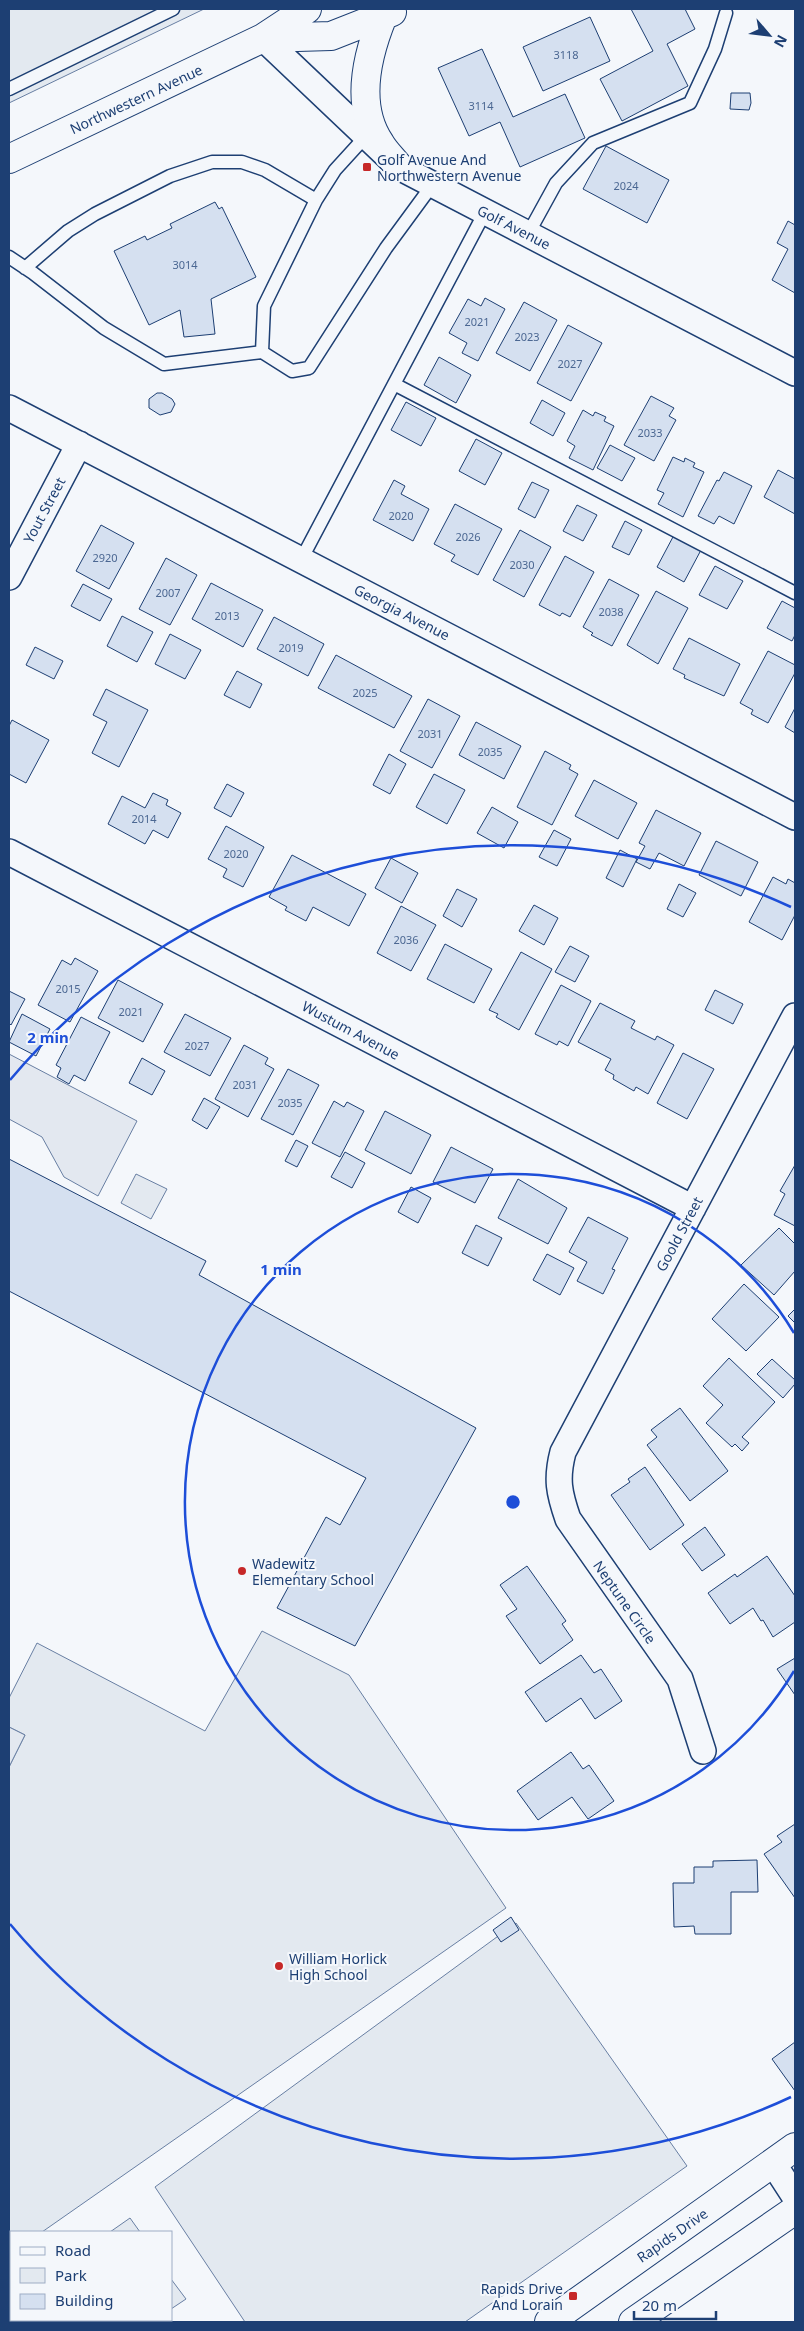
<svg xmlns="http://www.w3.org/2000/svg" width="804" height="2331" viewBox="0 0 804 2331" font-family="'Noto Sans',sans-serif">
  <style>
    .green { fill: #e3e9f0; stroke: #687fa3 }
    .parking { fill: #e3e8f0; stroke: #687fa3 }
    .building { fill: #d5e0f0; stroke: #1d3f73 }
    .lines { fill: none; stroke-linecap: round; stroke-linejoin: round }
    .lane-casing { stroke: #1d3f73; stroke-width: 15 }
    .street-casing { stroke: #1d3f73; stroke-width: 28 }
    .secondary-casing { stroke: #1d3f73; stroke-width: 30 }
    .primary-casing { stroke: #1d3f73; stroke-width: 30 }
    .lane { stroke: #f4f7fb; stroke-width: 12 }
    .street { stroke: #f4f7fb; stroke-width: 25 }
    .secondary { stroke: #f4f7fb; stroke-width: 28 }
    .primary { stroke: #f4f7fb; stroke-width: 28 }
    .ring { fill: none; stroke: #1d4ed8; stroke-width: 2.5 }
    .poi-dot { fill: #c62828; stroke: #f4f7fb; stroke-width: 2 }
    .labels { text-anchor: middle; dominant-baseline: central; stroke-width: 4; stroke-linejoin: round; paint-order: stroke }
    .number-label { font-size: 11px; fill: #4b6792 }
    .street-label { font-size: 14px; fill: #1d3f73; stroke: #f4f7fb }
    .poi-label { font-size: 14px; fill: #1d3f73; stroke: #f4f7fb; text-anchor: start }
    .centre { fill: #1d4ed8; stroke: #f4f7fb; stroke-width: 2.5 }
    .ring-label { font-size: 15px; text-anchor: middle; font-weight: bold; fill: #1d4ed8; stroke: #f4f7fb; stroke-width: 4; stroke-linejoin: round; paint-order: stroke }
  </style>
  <rect width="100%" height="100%" fill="#f4f7fb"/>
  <path class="green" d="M 9,9 L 204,9 L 9,103 Z
    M 136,1174 L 167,1189 L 151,1219 L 121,1203 Z
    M 262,1631 L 349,1675 L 506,1908 L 42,2232 L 11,2232 L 11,2254 L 9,2256 L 9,1767 L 25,1735 L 9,1727 L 9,1698 L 37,1643 L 205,1731 Z
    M 516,1923 L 687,2166 L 465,2322 L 245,2322 L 155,2187 Z
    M 130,2218 L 140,2232 L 110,2232 Z
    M 171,2279 L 186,2299 L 171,2309 Z
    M 11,2300 L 11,2320 L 54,2320 L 56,2322 L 9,2322 L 9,2301 Z
    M 72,2320 L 127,2320 L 128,2322 L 73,2322 Z"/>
  <path class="parking" d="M 9,1054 L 137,1121 L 98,1196 L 64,1177 L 42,1137 L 9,1119 Z
    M 9,1727 L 25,1735 L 9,1767 Z"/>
  <path class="building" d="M 631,9 L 685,9 L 695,29 L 667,44 L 688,86 L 622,121 L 600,79 L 653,51 Z
    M 590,17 L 610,61 L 543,91 L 523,47 Z
    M 482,49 L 513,117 L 565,94 L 585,138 L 520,167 L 500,122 L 469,136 L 438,68 Z
    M 731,93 L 750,93 L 751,103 L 749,110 L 730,109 Z
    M 606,146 L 669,180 L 647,223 L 583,189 Z
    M 215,202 L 219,209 L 222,207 L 256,277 L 211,299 L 215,334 L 184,337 L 180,310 L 149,325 L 114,251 L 145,236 L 147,240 L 172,228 L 170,224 Z
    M 788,221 L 795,225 L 795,293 L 772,280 L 788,249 L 777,243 Z
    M 485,298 L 505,309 L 478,361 L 462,353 L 467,343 L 449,333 L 468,299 L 481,306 Z
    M 524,302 L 557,320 L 530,371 L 496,353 Z
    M 568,325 L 602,343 L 571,401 L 537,383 Z
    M 439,357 L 471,375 L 456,403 L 424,385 Z
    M 157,393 L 162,393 L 172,399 L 175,404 L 171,412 L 160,415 L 149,408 L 149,399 Z
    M 651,396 L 674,408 L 669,416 L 676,420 L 654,461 L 624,445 Z
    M 542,400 L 565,413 L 553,436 L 530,423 Z
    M 406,402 L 436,418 L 421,446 L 391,430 Z
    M 583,410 L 593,416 L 595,412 L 606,417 L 604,421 L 614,426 L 593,470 L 569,458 L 575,446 L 567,441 Z
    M 476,439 L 502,453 L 485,485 L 459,471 Z
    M 610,445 L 635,458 L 622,481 L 597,468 Z
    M 673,457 L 684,462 L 685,458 L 695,463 L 693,467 L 704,472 L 683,517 L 658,504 L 664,493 L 657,490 Z
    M 778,470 L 795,479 L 795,514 L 764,497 Z
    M 724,472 L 752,486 L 734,524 L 719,516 L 714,524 L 698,516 L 717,480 L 719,481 Z
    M 394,480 L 405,486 L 401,494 L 429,509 L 413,541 L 373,520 Z
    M 532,482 L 549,490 L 535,518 L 518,509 Z
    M 455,504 L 502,529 L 478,575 L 451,561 L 455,555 L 434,544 Z
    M 577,505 L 597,515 L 583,541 L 563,531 Z
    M 625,521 L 642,530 L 629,555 L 612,547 Z
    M 101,525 L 134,543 L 109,589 L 76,571 Z
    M 520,530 L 551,547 L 524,597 L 493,580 Z
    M 674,535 L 701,550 L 684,582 L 657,567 Z
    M 565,556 L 594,572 L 570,617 L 562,613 L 560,616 L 539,605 Z
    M 166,558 L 197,575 L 170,625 L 139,609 Z
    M 715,566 L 743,581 L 727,609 L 699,595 Z
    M 609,579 L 639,595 L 612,646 L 591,635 L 593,633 L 583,627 Z
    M 211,583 L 263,610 L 243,647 L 192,619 Z
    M 83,584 L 112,599 L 100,621 L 71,606 Z
    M 656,591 L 688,608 L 658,664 L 627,645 Z
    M 782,601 L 795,608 L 795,635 L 792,641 L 767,628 Z
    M 122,616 L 153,632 L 137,662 L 107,646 Z
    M 274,617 L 324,644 L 308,676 L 257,649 Z
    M 170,634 L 201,650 L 185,679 L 155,664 Z
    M 689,638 L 740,664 L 724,696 L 684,678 L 685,675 L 673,669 Z
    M 35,647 L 63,661 L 54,679 L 26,665 Z
    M 768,651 L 795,665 L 795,673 L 768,723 L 751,714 L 753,710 L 740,703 Z
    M 336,655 L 412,696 L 394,728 L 318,688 Z
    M 237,671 L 262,684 L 250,708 L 224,695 Z
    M 106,689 L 148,710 L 119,767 L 92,753 L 107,722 L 93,715 Z
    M 428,699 L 460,716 L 432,768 L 400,751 Z
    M 795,708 L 795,733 L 785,727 Z
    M 12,720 L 49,740 L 26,783 L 9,774 L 9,726 Z
    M 476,722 L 521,746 L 504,779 L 459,755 Z
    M 545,751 L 571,765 L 569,769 L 578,774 L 552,825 L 517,807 Z
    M 389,754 L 406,764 L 390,794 L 373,785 Z
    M 434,774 L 465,790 L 447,824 L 416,807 Z
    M 594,780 L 637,803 L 618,839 L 575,816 Z
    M 227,784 L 244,793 L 231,817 L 214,808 Z
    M 153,793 L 168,800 L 166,805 L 181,813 L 168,838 L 153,830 L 145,844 L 108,824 L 122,796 L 145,808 Z
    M 492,807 L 518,822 L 504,848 L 477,833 Z
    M 656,810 L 701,833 L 684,866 L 659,853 L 650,869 L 636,862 L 645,846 L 639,843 Z
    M 226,826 L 264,847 L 243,887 L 223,877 L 227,869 L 208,859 Z
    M 554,830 L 571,839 L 557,866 L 539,857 Z
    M 716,841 L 758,862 L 741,896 L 699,875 Z
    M 620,850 L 637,859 L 623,887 L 606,878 Z
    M 292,855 L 366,894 L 349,926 L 313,907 L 306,921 L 285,910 L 287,907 L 269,897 Z
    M 391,858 L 418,873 L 402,903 L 375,888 Z
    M 773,877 L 786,884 L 788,879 L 795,883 L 795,915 L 782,940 L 749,922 Z
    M 679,884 L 696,893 L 683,917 L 667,909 Z
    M 457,889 L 477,899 L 462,927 L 443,916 Z
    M 534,905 L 558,918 L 544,945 L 519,931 Z
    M 401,906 L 436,925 L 411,971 L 377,953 Z
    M 445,944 L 492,969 L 474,1003 L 427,979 Z
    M 570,946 L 589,956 L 575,982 L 555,972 Z
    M 521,952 L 552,969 L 519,1030 L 496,1017 L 498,1014 L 489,1010 Z
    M 75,958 L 98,971 L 70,1022 L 38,1005 L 62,960 L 71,965 Z
    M 118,980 L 163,1004 L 143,1042 L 98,1018 Z
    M 561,985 L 591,1001 L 568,1046 L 559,1041 L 557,1045 L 535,1034 Z
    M 715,990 L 743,1004 L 733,1024 L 705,1010 Z
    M 9,991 L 25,999 L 11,1025 L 9,1023 Z
    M 600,1003 L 635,1021 L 631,1028 L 655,1040 L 657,1036 L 674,1045 L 648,1094 L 636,1087 L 634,1091 L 613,1079 L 614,1075 L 605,1070 L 611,1059 L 578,1042 Z
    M 22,1014 L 50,1029 L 36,1056 L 9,1042 Z
    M 185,1014 L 231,1038 L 210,1076 L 164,1052 Z
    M 81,1017 L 110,1032 L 85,1081 L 74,1075 L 69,1084 L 57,1077 L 61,1068 L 56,1065 Z
    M 244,1045 L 268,1058 L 265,1064 L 274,1069 L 248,1117 L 215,1099 Z
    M 683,1053 L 714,1069 L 687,1119 L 657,1103 Z
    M 142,1058 L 165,1071 L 152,1095 L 129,1083 Z
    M 288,1069 L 319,1085 L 293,1135 L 261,1119 Z
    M 204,1098 L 220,1107 L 207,1129 L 192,1120 Z
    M 334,1101 L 344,1107 L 347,1102 L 364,1111 L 340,1157 L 312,1143 Z
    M 385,1111 L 431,1135 L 411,1174 L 365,1150 Z
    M 296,1140 L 308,1146 L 297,1167 L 285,1161 Z
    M 451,1147 L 493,1169 L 475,1203 L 433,1182 Z
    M 345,1152 L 365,1163 L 352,1188 L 331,1177 Z
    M 9,1159 L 206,1261 L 199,1275 L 476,1428 L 355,1646 L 277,1608 L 326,1517 L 340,1525 L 366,1478 L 9,1291 Z
    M 795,1165 L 795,1226 L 774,1215 L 785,1194 L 780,1191 Z
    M 518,1179 L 567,1208 L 548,1244 L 498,1218 Z
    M 411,1187 L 431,1198 L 418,1223 L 398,1212 Z
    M 588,1217 L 628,1238 L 612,1269 L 615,1270 L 603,1294 L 577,1281 L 587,1262 L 569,1252 Z
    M 476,1225 L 502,1238 L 488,1266 L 462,1253 Z
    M 779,1228 L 795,1244 L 795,1271 L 774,1295 L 741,1265 Z
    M 547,1254 L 574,1268 L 560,1295 L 533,1280 Z
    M 744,1284 L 779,1317 L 746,1351 L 712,1319 Z
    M 795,1309 L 795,1323 L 788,1316 Z
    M 729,1358 L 775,1402 L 742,1437 L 749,1443 L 742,1451 L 735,1444 L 732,1447 L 706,1423 L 723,1405 L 703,1386 Z
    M 772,1359 L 795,1380 L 795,1384 L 783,1398 L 757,1374 Z
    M 680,1408 L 728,1471 L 690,1501 L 647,1445 L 657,1437 L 651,1430 Z
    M 645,1467 L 684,1525 L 650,1550 L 611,1495 L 630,1482 L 628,1479 Z
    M 705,1527 L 725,1555 L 702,1571 L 682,1544 Z
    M 767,1556 L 795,1596 L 795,1622 L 773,1637 L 763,1620 L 761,1621 L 753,1608 L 730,1624 L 708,1593 L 735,1574 L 737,1577 Z
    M 527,1566 L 566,1621 L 562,1624 L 573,1640 L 540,1664 L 506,1616 L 517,1609 L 500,1585 Z
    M 581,1655 L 594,1673 L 601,1669 L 622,1701 L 595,1719 L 581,1698 L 546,1722 L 525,1692 Z
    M 795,1658 L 795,1695 L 777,1669 Z
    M 571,1752 L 583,1769 L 589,1765 L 614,1801 L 588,1819 L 572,1797 L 538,1820 L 517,1791 Z
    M 795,1824 L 795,1898 L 764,1854 L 782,1842 L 777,1836 Z
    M 757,1860 L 758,1892 L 731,1892 L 731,1934 L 695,1934 L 694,1926 L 674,1927 L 673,1883 L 694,1883 L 694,1867 L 713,1867 L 713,1861 Z
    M 511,1917 L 519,1930 L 501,1942 L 493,1930 Z
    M 795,2042 L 795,2091 L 772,2059 Z"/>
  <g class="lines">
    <g class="lane-casing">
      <path id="lane" d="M 9,89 L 173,9
        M 528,234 L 556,183 L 593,143 L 690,103 L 715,49 L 726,13
        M 9,257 L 33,273 L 104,328 L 164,364 L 262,352 L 264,306 L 316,200 L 335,170 L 366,136
        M 25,268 L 68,231 L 95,214 L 170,176 L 212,162 L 242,162 L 265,170 L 316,200
        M 262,352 L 292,371 L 309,368 L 386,248 L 433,184
        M 394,384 L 795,593
        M 301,560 L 485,212"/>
    </g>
    <g class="street-casing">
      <path id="street" d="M 263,38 L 399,167 L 795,373
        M 9,408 L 795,817
        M 9,577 L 79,444
        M 9,852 L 693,1208
        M 703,1751 L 680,1679 L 568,1519 C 559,1493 556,1479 563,1452 L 795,1016
        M 773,2163 L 795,2197"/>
    </g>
    <g class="secondary-casing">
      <path id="secondary" d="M 549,2322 L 795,2147
        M 633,2322 L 795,2210"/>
    </g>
    <g class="primary-casing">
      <path id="primary" d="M 383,16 C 367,55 355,106 380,143 C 385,152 393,159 399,167
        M 263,38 L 331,36 L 392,12
        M 9,159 L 263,38 L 307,9"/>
    </g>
    <use href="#lane" class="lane"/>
    <use href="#street" class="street"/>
    <use href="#secondary" class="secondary"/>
    <use href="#primary" class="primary"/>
  </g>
  <g class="ring">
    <path d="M794 1671A328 328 0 1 1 794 1333"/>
    <path d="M791 2097A657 657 0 0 1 10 1924M10 1080A657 657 0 0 1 791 907"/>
  </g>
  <g class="poi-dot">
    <rect x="362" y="162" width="10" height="10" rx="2.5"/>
    <circle cx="242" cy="1571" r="5"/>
    <circle cx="279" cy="1966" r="5"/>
    <rect x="568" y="2291" width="10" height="10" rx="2.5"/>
  </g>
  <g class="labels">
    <g class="number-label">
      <text x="566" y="54">3118</text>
      <text x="481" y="105">3114</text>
      <text x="626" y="185">2024</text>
      <text x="185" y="264">3014</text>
      <text x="477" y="321">2021</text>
      <text x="527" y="336">2023</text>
      <text x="570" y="363">2027</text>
      <text x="650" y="432">2033</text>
      <text x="401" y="515">2020</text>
      <text x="468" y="536">2026</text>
      <text x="105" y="557">2920</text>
      <text x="522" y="564">2030</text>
      <text x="168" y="592">2007</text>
      <text x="611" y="611">2038</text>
      <text x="227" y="615">2013</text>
      <text x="291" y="647">2019</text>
      <text x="365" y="692">2025</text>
      <text x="430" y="733">2031</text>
      <text x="490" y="751">2035</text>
      <text x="144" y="818">2014</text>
      <text x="236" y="853">2020</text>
      <text x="406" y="939">2036</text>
      <text x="68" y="988">2015</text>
      <text x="131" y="1011">2021</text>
      <text x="197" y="1045">2027</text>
      <text x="245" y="1084">2031</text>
      <text x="290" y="1102">2035</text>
    </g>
    <g class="street-label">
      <text transform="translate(136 99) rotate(-25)">Northwestern Avenue</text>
      <text transform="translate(514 227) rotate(27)">Golf Avenue</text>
      <text transform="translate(44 510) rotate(-62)">Yout Street</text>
      <text transform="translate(402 612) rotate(27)">Georgia Avenue</text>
      <text transform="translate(351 1030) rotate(28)">Wustum Avenue</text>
      <text transform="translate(679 1234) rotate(-62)">Goold Street</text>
      <text transform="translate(625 1602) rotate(55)">Neptune Circle</text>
      <text transform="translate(672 2235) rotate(-35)">Rapids Drive</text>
    </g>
    <g class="poi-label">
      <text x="377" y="159">Golf Avenue And<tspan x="377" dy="16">Northwestern Avenue</tspan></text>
      <text x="252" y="1563">Wadewitz<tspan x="252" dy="16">Elementary School</tspan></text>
      <text x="289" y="1958">William Horlick<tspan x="289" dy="16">High School</tspan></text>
      <text x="563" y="2288" text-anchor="end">Rapids Drive<tspan x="563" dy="16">And Lorain</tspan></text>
    </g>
  </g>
  <circle cx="513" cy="1502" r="8" class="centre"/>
  <g class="ring-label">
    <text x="48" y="1043">2 min</text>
    <text x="281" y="1275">1 min</text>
  </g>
  <rect width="804" height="2331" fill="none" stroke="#1d3f73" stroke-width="20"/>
  <rect x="10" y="2231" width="162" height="90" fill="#f4f7fb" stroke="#9eadc5"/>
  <rect x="20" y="2247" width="25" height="8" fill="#f4f7fb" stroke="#9eadc5"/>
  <text x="55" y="2256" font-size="15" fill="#1d3f73">Road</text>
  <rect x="20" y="2268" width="25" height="15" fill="#e3e9f0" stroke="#9eadc5"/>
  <text x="55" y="2281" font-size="15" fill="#1d3f73">Park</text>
  <rect x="20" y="2294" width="25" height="15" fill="#d5e0f0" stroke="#9eadc5"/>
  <text x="55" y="2306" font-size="15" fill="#1d3f73">Building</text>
  <g transform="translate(769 35) rotate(118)" stroke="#f4f7fb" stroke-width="4" paint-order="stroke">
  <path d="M0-4L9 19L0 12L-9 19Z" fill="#1d3f73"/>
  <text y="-8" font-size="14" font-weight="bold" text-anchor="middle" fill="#1d3f73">N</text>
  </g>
  <path d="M634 2311v8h82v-8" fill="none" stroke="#1d3f73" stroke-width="2.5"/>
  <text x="642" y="2311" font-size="15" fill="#1d3f73" stroke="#f4f7fb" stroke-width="4" paint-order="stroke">20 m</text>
</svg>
